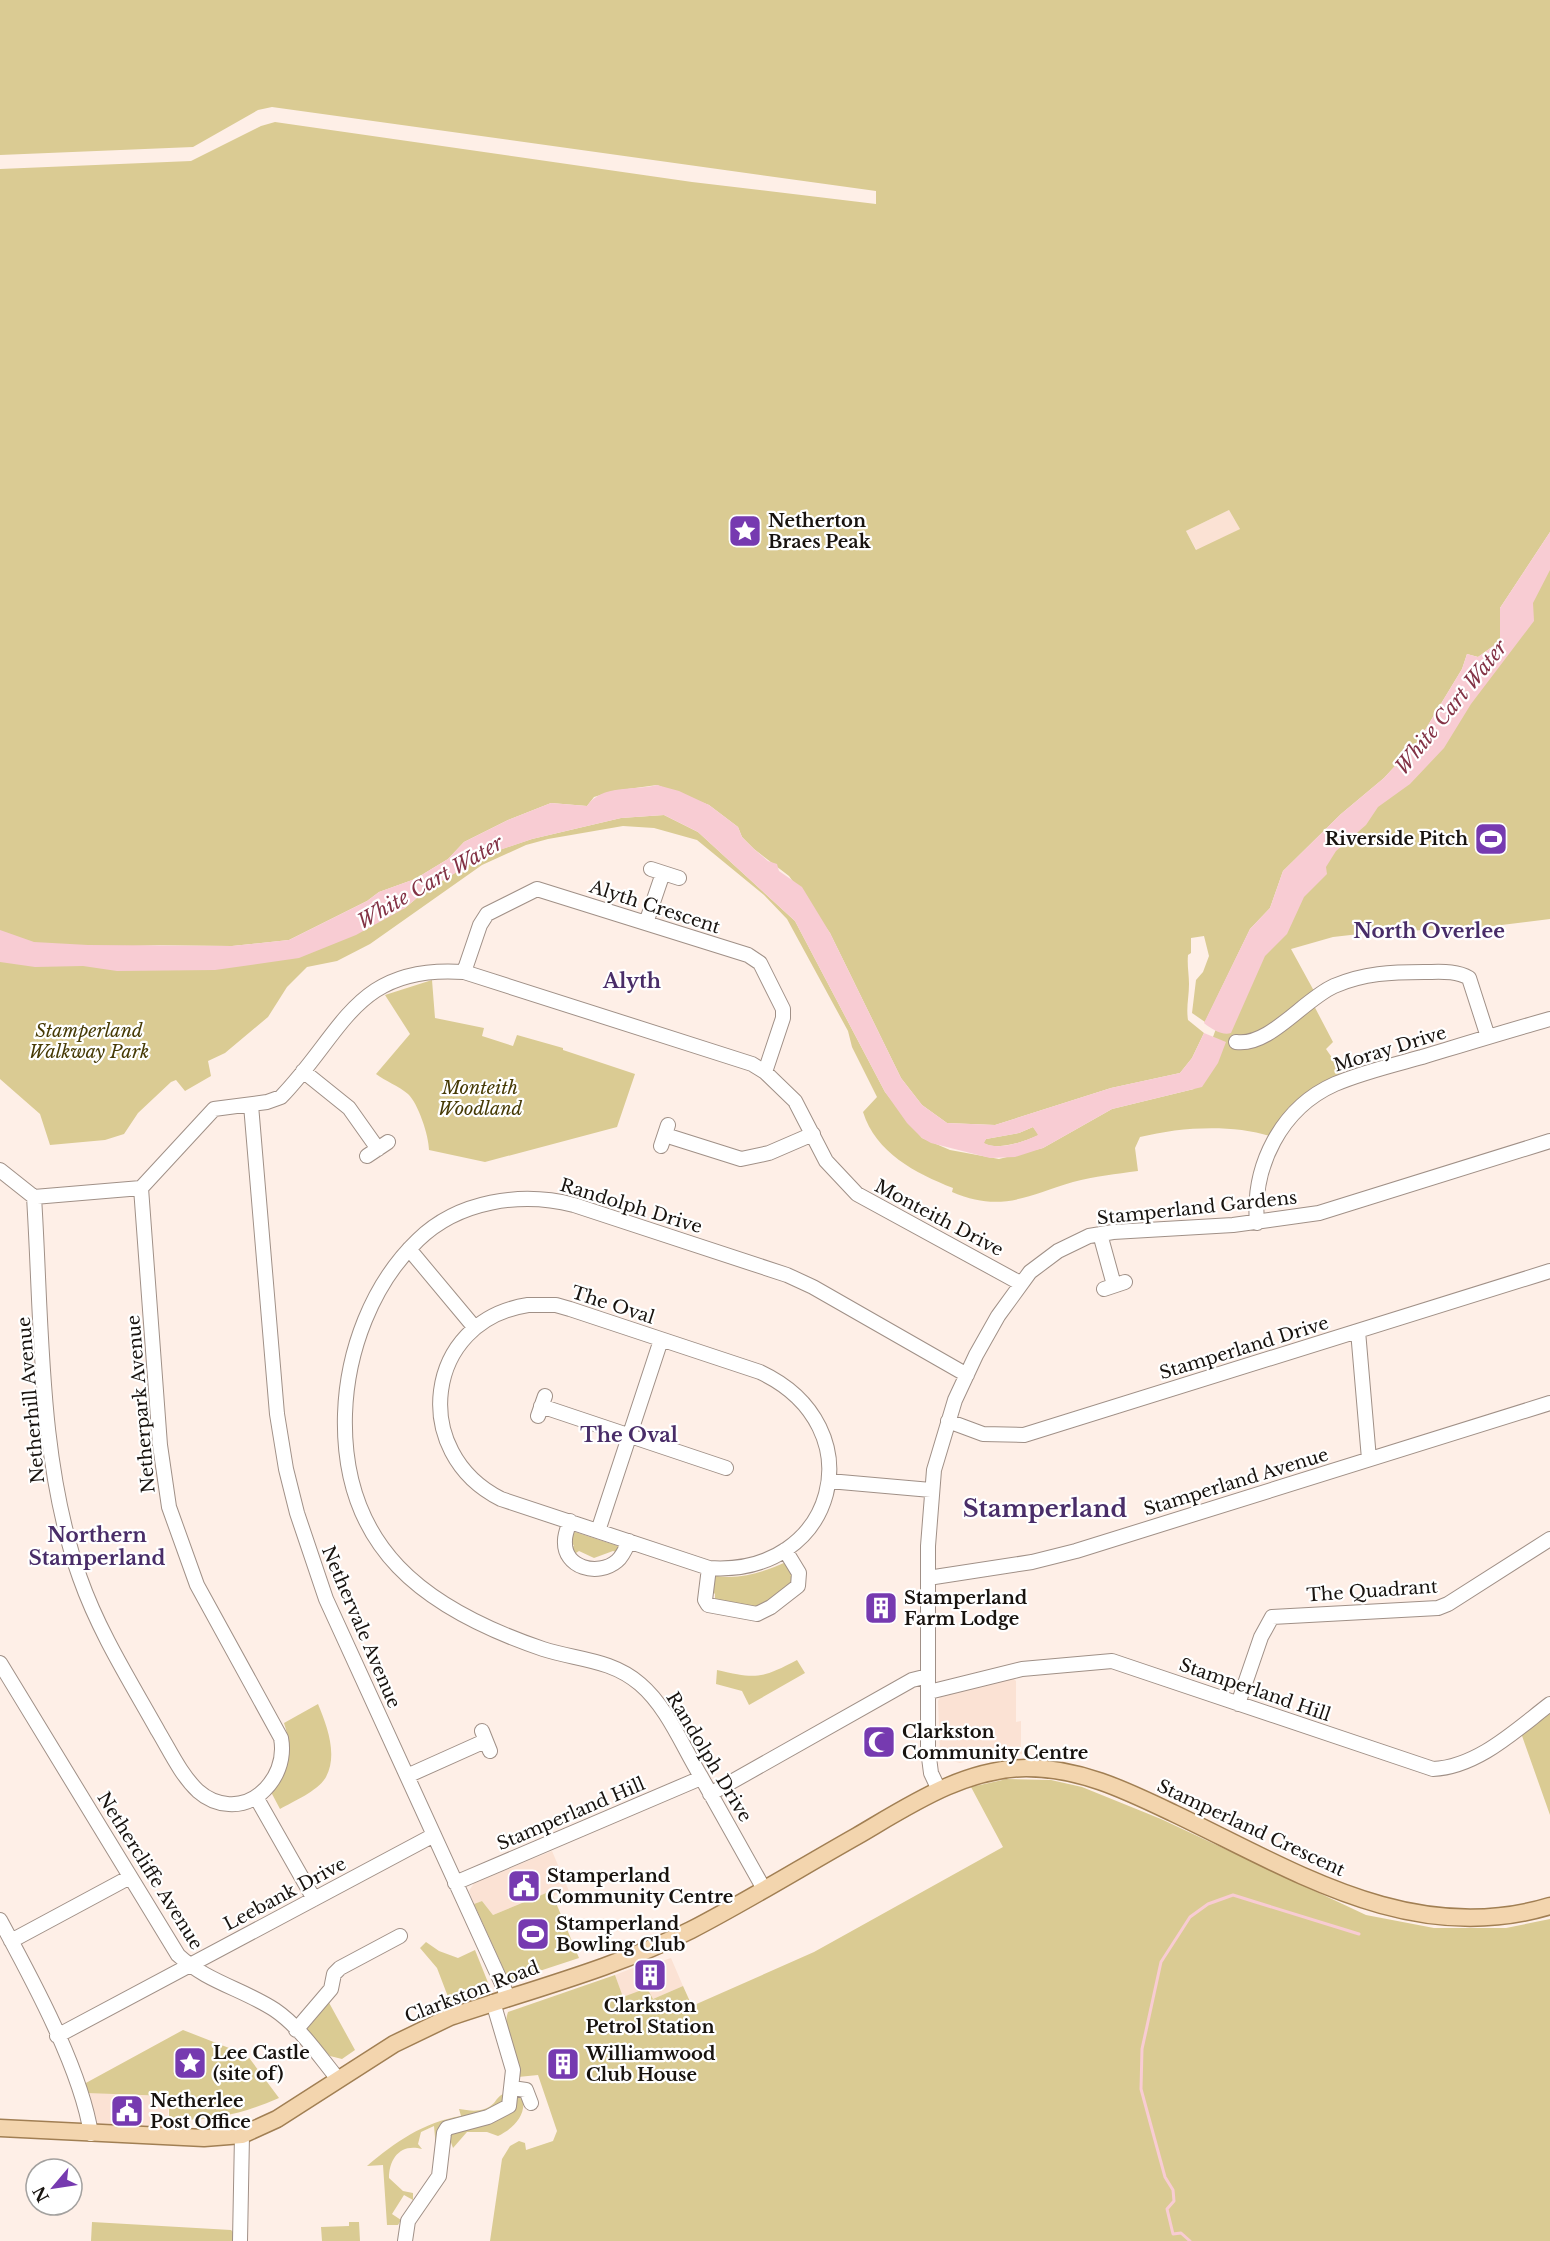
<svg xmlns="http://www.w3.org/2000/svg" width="1550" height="2241" viewBox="0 0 1550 2241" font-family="'Libre Baskerville',serif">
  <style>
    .built { fill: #fbe2d4 }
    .green { fill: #dacb93; fill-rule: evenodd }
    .water { fill: #f8ccd3; fill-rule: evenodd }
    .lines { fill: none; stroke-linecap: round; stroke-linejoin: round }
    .stream { stroke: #f8ccd3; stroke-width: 3 }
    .minor-casing { stroke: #a09087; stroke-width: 16 }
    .major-casing { stroke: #a17f53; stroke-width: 19 }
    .minor { stroke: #fff; stroke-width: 14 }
    .major { stroke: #f3d5ae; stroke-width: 16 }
    .labels { text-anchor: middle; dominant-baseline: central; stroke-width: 4.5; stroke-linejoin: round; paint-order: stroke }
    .poi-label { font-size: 18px; font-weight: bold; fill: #18130f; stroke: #fff; text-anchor: start }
    .street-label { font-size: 18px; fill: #18130f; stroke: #fff }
    .park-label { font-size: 18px; font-style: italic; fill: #463a05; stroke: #fff }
    .water-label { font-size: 20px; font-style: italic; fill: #833245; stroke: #fff }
    .neighbourhood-label { font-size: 20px; font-weight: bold; fill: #492d68; stroke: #fff }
    .district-label { font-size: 24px; font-weight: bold; fill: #492d68; stroke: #fff }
  </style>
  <rect width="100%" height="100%" fill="#feefe7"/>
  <path class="built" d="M 1229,510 L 1240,529 L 1197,551 L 1186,531 Z
    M 1012,1677 L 1016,1681 L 1016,1722 L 1021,1721 L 1021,1748 L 1024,1754 L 1001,1753 L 960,1763 L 944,1759 L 940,1754 L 938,1701 L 942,1694 Z
    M 552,1851 L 569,1891 L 554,1896 L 551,1891 L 493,1915 L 482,1901 L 474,1904 L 469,1891 L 474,1883 Z
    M 671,1958 L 683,1986 L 653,1999 L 623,1998 L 615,1975 L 656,1959 L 662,1961 Z
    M 101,2092 L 169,2096 L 167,2137 L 91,2134 L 87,2093 Z"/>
  <path class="green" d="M 0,0 L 1550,0 L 1550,532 L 1500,608 L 1500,641 L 1478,657 L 1467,654 L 1462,669 L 1419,740 L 1384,778 L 1341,814 L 1283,871 L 1270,908 L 1250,929 L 1205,1022 L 1192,1013 L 1196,980 L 1203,972 L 1209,956 L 1204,936 L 1191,938 L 1191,953 L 1188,955 C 1187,966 1189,974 1189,984 C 1189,997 1186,1007 1188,1020 L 1204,1033 L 1192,1058 L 1180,1073 L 1111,1088 L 995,1125 L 947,1123 L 922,1105 L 901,1078 L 830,933 L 789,876 L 754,849 L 742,837 L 738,827 L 709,805 L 657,785 L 613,791 L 594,797 L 587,806 L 551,803 L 508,820 L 464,842 L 448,859 L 415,879 L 379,892 L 367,901 L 289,940 L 232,946 L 133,945 L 286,951 L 405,908 L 424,892 L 484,855 L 532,839 L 621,818 L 664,815 L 698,832 L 795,921 L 885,1092 L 922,1138 L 950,1150 L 999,1159 L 1043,1148 L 1112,1109 L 1194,1089 L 1225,1004 L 1313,864 L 1485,670 L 1550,556 L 1550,919 L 1477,928 L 1377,932 L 1333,937 L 1291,949 L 1314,991 L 1311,1000 L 1333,1042 L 1326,1049 L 1342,1072 L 1289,1107 L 1270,1136 C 1231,1124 1180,1127 1140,1137 L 1135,1148 L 1138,1171 C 1116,1174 1095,1176 1073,1182 C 1026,1196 1001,1213 952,1192 L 953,1188 C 915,1173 876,1153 863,1112 L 877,1097 L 852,1047 L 848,1031 L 787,919 L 764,895 L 697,840 L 654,828 L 623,826 L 548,839 L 526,845 L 482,865 L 370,944 L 337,961 L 307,967 L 287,987 L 268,1017 L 225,1053 L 208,1061 L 211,1076 L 185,1091 L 176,1080 L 171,1082 L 138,1113 L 124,1134 L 105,1140 L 50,1145 L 40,1114 L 0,1079 L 0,169 L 191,161 L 261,126 L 275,122 L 692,182 L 876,204 L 876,191 L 272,107 L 258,110 L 193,147 L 0,155 ZM 1229,510 L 1240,529 L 1196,550 L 1186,531 Z
    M 432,980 L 435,1018 L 484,1028 L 482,1036 L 513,1046 L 517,1035 L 563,1048 L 563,1050 L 635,1074 L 617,1127 L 485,1162 L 429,1150 C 429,1136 418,1103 408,1094 C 399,1086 385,1081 376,1074 L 410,1034 L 385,995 Z
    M 1033,1127 L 1039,1135 C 1023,1142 999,1151 983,1143 L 986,1139 L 1019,1133 Z
    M 572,1531 L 618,1546 L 620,1553 L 613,1551 L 594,1558 L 579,1551 L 573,1555 L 569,1548 L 574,1546 L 569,1538 Z
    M 786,1562 L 797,1580 L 766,1608 L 715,1605 L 715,1594 L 710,1589 L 712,1575 C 737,1581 764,1572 786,1562 Z
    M 797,1660 L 805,1673 L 749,1705 L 742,1691 L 716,1684 L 717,1670 C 756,1679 761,1679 797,1660 Z
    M 318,1704 C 327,1726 338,1754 326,1777 C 318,1791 294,1801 280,1809 L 271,1792 C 290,1771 293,1750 284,1723 Z
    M 1550,1712 L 1550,1815 L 1521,1733 Z
    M 1007,1779 L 1051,1780 L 1082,1787 L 1161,1819 L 1366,1915 L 1434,1928 L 1506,1928 L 1550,1919 L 1550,2241 L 490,2241 L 502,2159 L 510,2146 L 519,2141 L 525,2143 L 526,2150 L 553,2141 L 557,2131 L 538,2075 L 518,2077 C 518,2056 501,2031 508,2012 L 615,1975 L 623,1997 L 647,1988 L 653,1999 L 683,1986 L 692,2006 L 814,1952 L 1003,1847 L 971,1787 Z
    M 551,1891 L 579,1958 L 509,1981 L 474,1904 L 482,1901 L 493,1915 Z
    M 426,1942 L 439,1951 L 458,1958 L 475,1950 L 489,1985 L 450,2002 L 437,1968 L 420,1948 Z
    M 327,1999 L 355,2050 L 342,2059 L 330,2056 L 303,2026 Z
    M 183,2030 L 247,2055 L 279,2098 C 242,2114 208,2122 169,2119 L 169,2096 L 87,2093 L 84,2084 Z
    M 506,2093 L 501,2106 L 444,2124 L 439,2129 L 436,2148 L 434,2126 L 421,2132 L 418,2144 L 422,2149 C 401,2143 389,2158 389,2178 L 403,2191 L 413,2193 L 413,2200 L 404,2195 L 392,2214 L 401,2220 L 398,2225 L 387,2225 L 383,2165 L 367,2166 C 395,2142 424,2122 461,2116 L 459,2109 C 471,2111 484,2113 494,2103 C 498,2098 499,2095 506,2093 Z
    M 517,2097 L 523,2099 C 526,2117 512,2129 498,2136 L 487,2132 L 467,2132 L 453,2148 L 449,2137 C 466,2115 498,2137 517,2097 Z
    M 92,2222 L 231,2230 L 234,2233 L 234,2241 L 91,2241 Z
    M 349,2222 L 359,2222 L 360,2241 L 322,2241 L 321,2227 L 349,2226 Z"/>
  <path class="water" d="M 1550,532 L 1550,570 L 1533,603 L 1534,621 L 1471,704 L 1444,748 L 1410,784 L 1378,807 L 1366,825 L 1336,851 L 1326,867 L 1327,874 L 1304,897 L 1287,934 L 1265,956 L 1231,1033 C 1223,1036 1211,1029 1204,1023 L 1250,929 L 1270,908 L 1283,871 L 1341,814 L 1384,778 L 1419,740 L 1462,669 L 1467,654 L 1478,657 L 1500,641 L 1500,608 Z
    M 657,785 L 679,791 L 709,805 L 738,827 L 742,837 L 754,849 L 768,861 L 777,864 L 779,871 L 802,887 L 830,933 L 901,1078 L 922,1105 L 947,1123 L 995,1125 L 1111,1088 L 1180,1073 L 1192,1058 L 1204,1033 L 1226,1042 L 1218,1063 L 1202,1087 L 1112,1109 L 1043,1148 L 1015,1157 L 990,1158 L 931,1143 L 922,1138 L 907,1123 L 885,1092 L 795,921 L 698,832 L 664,815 L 621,818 L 532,839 L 485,855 L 424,892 L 405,908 L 356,935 L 299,958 L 215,970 L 117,971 L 83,966 L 35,967 L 0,962 L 0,930 L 34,942 L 88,945 L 232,946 L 289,940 L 367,901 L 379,892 L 415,879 L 448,859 L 464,842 L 508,820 L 551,803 L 587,806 C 602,784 634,791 657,785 ZM 1033,1127 L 1038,1135 C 1023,1142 999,1151 984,1143 L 986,1139 L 1019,1133 Z"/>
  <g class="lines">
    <path class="stream" d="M 1190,2241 L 1181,2233 L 1173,2234 L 1167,2209 L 1174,2201 L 1173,2190 L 1165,2177 L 1141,2089 L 1142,2049 L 1161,1962 L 1190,1917 L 1208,1904 L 1233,1895 L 1359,1934"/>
    <g class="minor-casing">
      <path id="minor" d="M 651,869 L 679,878
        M 646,923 L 663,873
        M 464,972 L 480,925 L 487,914 L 537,889 L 748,955 L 760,963 L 783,1009 L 783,1018 L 765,1072
        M 1236,1042 C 1269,1047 1303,1000 1334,986 C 1364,973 1392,972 1424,972 C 1439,972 1456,970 1469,978 L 1488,1037
        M 303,1071 L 349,1108 L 378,1149
        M 251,1105 L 277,1414 L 286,1469 L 297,1513 L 326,1599 L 508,1997
        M 665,1135 L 741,1159 L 769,1153 L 813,1134
        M 661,1146 L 668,1125
        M 367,1156 L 388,1142
        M 0,1170 L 34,1197 L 141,1188 L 214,1109 L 267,1102 L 281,1097 C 344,1032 355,964 464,972 L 752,1064 L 765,1072 L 795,1101 L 826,1161 L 857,1194 L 1020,1283
        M 34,1197 C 42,1320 38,1461 80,1578 C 99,1632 130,1681 158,1731 C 170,1751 181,1775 198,1791 C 216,1807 242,1809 260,1794 C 277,1780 285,1759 281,1738 L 197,1585 L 169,1507 L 160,1445 L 141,1188
        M 1257,1223 C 1252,1166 1281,1108 1335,1084 C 1363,1072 1393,1065 1422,1057 C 1465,1044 1507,1031 1550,1019
        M 1100,1234 L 1114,1285
        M 409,1249 L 475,1328
        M 1104,1289 L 1125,1282
        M 528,1305 L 556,1305 L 570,1309 L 760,1372 C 877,1427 836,1577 709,1568 L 501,1499 C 409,1453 424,1321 528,1305 Z
        M 1358,1331 L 1369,1459
        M 541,1406 L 726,1468
        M 538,1416 L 545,1396
        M 948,1421 L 983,1434 L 1024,1435 L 1550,1271
        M 829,1481 L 931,1490
        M 570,1521 C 568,1527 565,1534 565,1540 C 563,1568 598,1577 617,1561 C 623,1556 626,1548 629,1541
        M 598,1531 L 661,1340
        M 709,1568 L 705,1600 L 708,1605 L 757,1614 L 771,1607 L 798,1586 L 799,1573 L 785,1550
        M 928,1578 L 1032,1562 L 1076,1551 L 1550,1403
        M 0,1663 L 178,1955 C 207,1982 243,1989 275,2010 C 300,2027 319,2056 338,2079
        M 929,1692 L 1022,1669 L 1112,1661 L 1433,1769 C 1478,1767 1517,1729 1550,1704
        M 1238,1704 L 1261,1637 L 1272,1617 L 1438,1608 L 1448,1604 L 1550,1539
        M 482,1731 L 490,1751
        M 407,1776 L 485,1741
        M 939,1790 L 931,1773 L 928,1750 L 928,1546 L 934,1470 L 955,1400 L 976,1355 L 998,1316 L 1030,1272 L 1058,1251 L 1089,1236 L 1113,1232 L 1233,1225 L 1319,1213 L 1550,1141
        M 710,1794 L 912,1680 L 928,1676
        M 256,1797 L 314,1899
        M 455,1883 L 701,1778
        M 764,1889 C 743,1851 721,1813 700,1775 C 682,1745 667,1707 640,1684 C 611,1659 577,1660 543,1649 C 425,1609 341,1548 345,1414 C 347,1351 372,1284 418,1240 C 458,1201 521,1191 574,1205 L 787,1275 L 813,1287 L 967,1375
        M 0,1920 C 32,1979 81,2069 91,2134
        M 11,1941 L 130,1877
        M 296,2030 L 331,1989 L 334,1974 L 340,1968 L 400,1936
        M 57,2036 L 434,1835
        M 512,2088 L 526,2090 L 531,2103
        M 240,2241 L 242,2135
        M 405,2241 L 408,2221 L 439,2176 L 444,2133 L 447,2128 L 488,2117 L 509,2106 L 513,2070 L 493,2002"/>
    </g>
    <g class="major-casing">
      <path id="major" d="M 0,2128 L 204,2138 L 242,2135 L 277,2119 L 394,2044 L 450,2017 C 530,1990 615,1968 691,1930 C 747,1901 802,1867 857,1836 C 910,1805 963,1769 1026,1768 C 1080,1768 1125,1790 1173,1813 C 1293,1870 1412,1948 1550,1906"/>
    </g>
    <use href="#minor" class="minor"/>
    <use href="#major" class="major"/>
  </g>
  <defs>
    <g id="sight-square" transform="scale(1.725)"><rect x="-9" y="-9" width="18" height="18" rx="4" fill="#763ab0" stroke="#fff"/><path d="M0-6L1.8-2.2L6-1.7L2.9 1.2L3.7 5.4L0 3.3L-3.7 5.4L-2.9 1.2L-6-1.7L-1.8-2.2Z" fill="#fff"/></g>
    <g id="stadium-square" transform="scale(1.725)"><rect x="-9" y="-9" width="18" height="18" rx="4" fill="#763ab0" stroke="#fff"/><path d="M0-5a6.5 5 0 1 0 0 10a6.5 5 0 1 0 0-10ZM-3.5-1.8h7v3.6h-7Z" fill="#fff"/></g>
    <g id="building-square" transform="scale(1.725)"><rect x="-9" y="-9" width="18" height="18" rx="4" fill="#763ab0" stroke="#fff"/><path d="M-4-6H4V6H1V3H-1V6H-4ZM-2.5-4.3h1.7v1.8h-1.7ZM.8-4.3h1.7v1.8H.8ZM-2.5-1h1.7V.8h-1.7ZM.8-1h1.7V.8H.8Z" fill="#fff"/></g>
    <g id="mosque-square" transform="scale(1.725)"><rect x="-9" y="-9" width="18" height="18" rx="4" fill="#763ab0" stroke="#fff"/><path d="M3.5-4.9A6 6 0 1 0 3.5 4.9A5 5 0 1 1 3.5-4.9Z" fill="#fff"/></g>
    <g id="civic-square" transform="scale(1.725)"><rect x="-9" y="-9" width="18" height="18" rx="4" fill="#763ab0" stroke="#fff"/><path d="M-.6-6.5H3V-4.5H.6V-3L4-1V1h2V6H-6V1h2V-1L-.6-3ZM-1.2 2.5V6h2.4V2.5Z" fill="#fff"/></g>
  </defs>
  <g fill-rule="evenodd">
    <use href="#sight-square" x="745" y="531"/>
    <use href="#stadium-square" x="1491" y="839"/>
    <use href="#building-square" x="881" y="1608"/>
    <use href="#mosque-square" x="879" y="1742"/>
    <use href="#civic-square" x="524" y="1886"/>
    <use href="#stadium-square" x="533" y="1934"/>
    <use href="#building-square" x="650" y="1975"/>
    <use href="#sight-square" x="190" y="2063"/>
    <use href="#building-square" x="563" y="2064"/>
    <use href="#civic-square" x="127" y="2111"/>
  </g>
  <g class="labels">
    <g class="poi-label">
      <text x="768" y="521">Netherton<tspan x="768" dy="21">Braes Peak</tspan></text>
      <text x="1468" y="839" text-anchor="end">Riverside Pitch</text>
      <text x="904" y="1598">Stamperland<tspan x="904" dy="21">Farm Lodge</tspan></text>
      <text x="902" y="1732">Clarkston<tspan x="902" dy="21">Community Centre</tspan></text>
      <text x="547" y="1876">Stamperland<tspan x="547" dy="21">Community Centre</tspan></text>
      <text x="556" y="1924">Stamperland<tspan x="556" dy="21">Bowling Club</tspan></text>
      <text x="650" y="2006" text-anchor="middle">Clarkston<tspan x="650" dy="21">Petrol Station</tspan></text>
      <text x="213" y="2053">Lee Castle<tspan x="213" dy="21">(site of)</tspan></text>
      <text x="586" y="2054">Williamwood<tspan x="586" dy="21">Club House</tspan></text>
      <text x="150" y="2101">Netherlee<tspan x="150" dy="21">Post Office</tspan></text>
    </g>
    <g class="street-label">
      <text transform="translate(655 907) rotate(18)">Alyth Crescent</text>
      <text transform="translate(1390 1049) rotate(-17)">Moray Drive</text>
      <text transform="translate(631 1206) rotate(17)">Randolph Drive</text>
      <text transform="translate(1197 1208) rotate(-6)">Stamperland Gardens</text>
      <text transform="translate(939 1218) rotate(28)">Monteith Drive</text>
      <text transform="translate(613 1305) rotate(18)">The Oval</text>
      <text transform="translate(1244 1348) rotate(-17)">Stamperland Drive</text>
      <text transform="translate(31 1400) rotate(-95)">Netherhill Avenue</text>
      <text transform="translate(141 1404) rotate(-95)">Netherpark Avenue</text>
      <text transform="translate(1236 1482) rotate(-17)">Stamperland Avenue</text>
      <text transform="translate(1372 1591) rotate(-4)">The Quadrant</text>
      <text transform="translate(361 1627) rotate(67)">Nethervale Avenue</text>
      <text transform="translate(1255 1690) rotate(19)">Stamperland Hill</text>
      <text transform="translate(709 1757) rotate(59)">Randolph Drive</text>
      <text transform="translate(571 1814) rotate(-23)">Stamperland Hill</text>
      <text transform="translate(1251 1828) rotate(25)">Stamperland Crescent</text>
      <text transform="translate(150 1871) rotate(58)">Nethercliffe Avenue</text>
      <text transform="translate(285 1894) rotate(-28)">Leebank Drive</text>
      <text transform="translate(472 1992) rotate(-21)">Clarkston Road</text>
    </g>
    <g class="park-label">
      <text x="89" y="1031">Stamperland<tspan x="89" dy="21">Walkway Park</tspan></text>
      <text x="480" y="1088">Monteith<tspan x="480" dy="21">Woodland</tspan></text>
    </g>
    <g class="water-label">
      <text transform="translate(1451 707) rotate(-51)">White Cart Water</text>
      <text transform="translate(430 882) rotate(-30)">White Cart Water</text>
    </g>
    <g class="neighbourhood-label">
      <text x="1429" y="931">North Overlee</text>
      <text x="632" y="981">Alyth</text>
      <text x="629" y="1435">The Oval</text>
      <text x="97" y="1535">Northern<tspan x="97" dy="23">Stamperland</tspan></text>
    </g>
    <g class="district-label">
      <text x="1045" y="1508">Stamperland</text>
    </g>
  </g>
  <g transform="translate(54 2187) rotate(241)"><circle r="28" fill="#ffffff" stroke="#a3a19f" stroke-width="1.5"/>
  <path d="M0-4.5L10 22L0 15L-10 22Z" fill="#763ab0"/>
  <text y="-9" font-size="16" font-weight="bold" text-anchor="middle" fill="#18130f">N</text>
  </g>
</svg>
